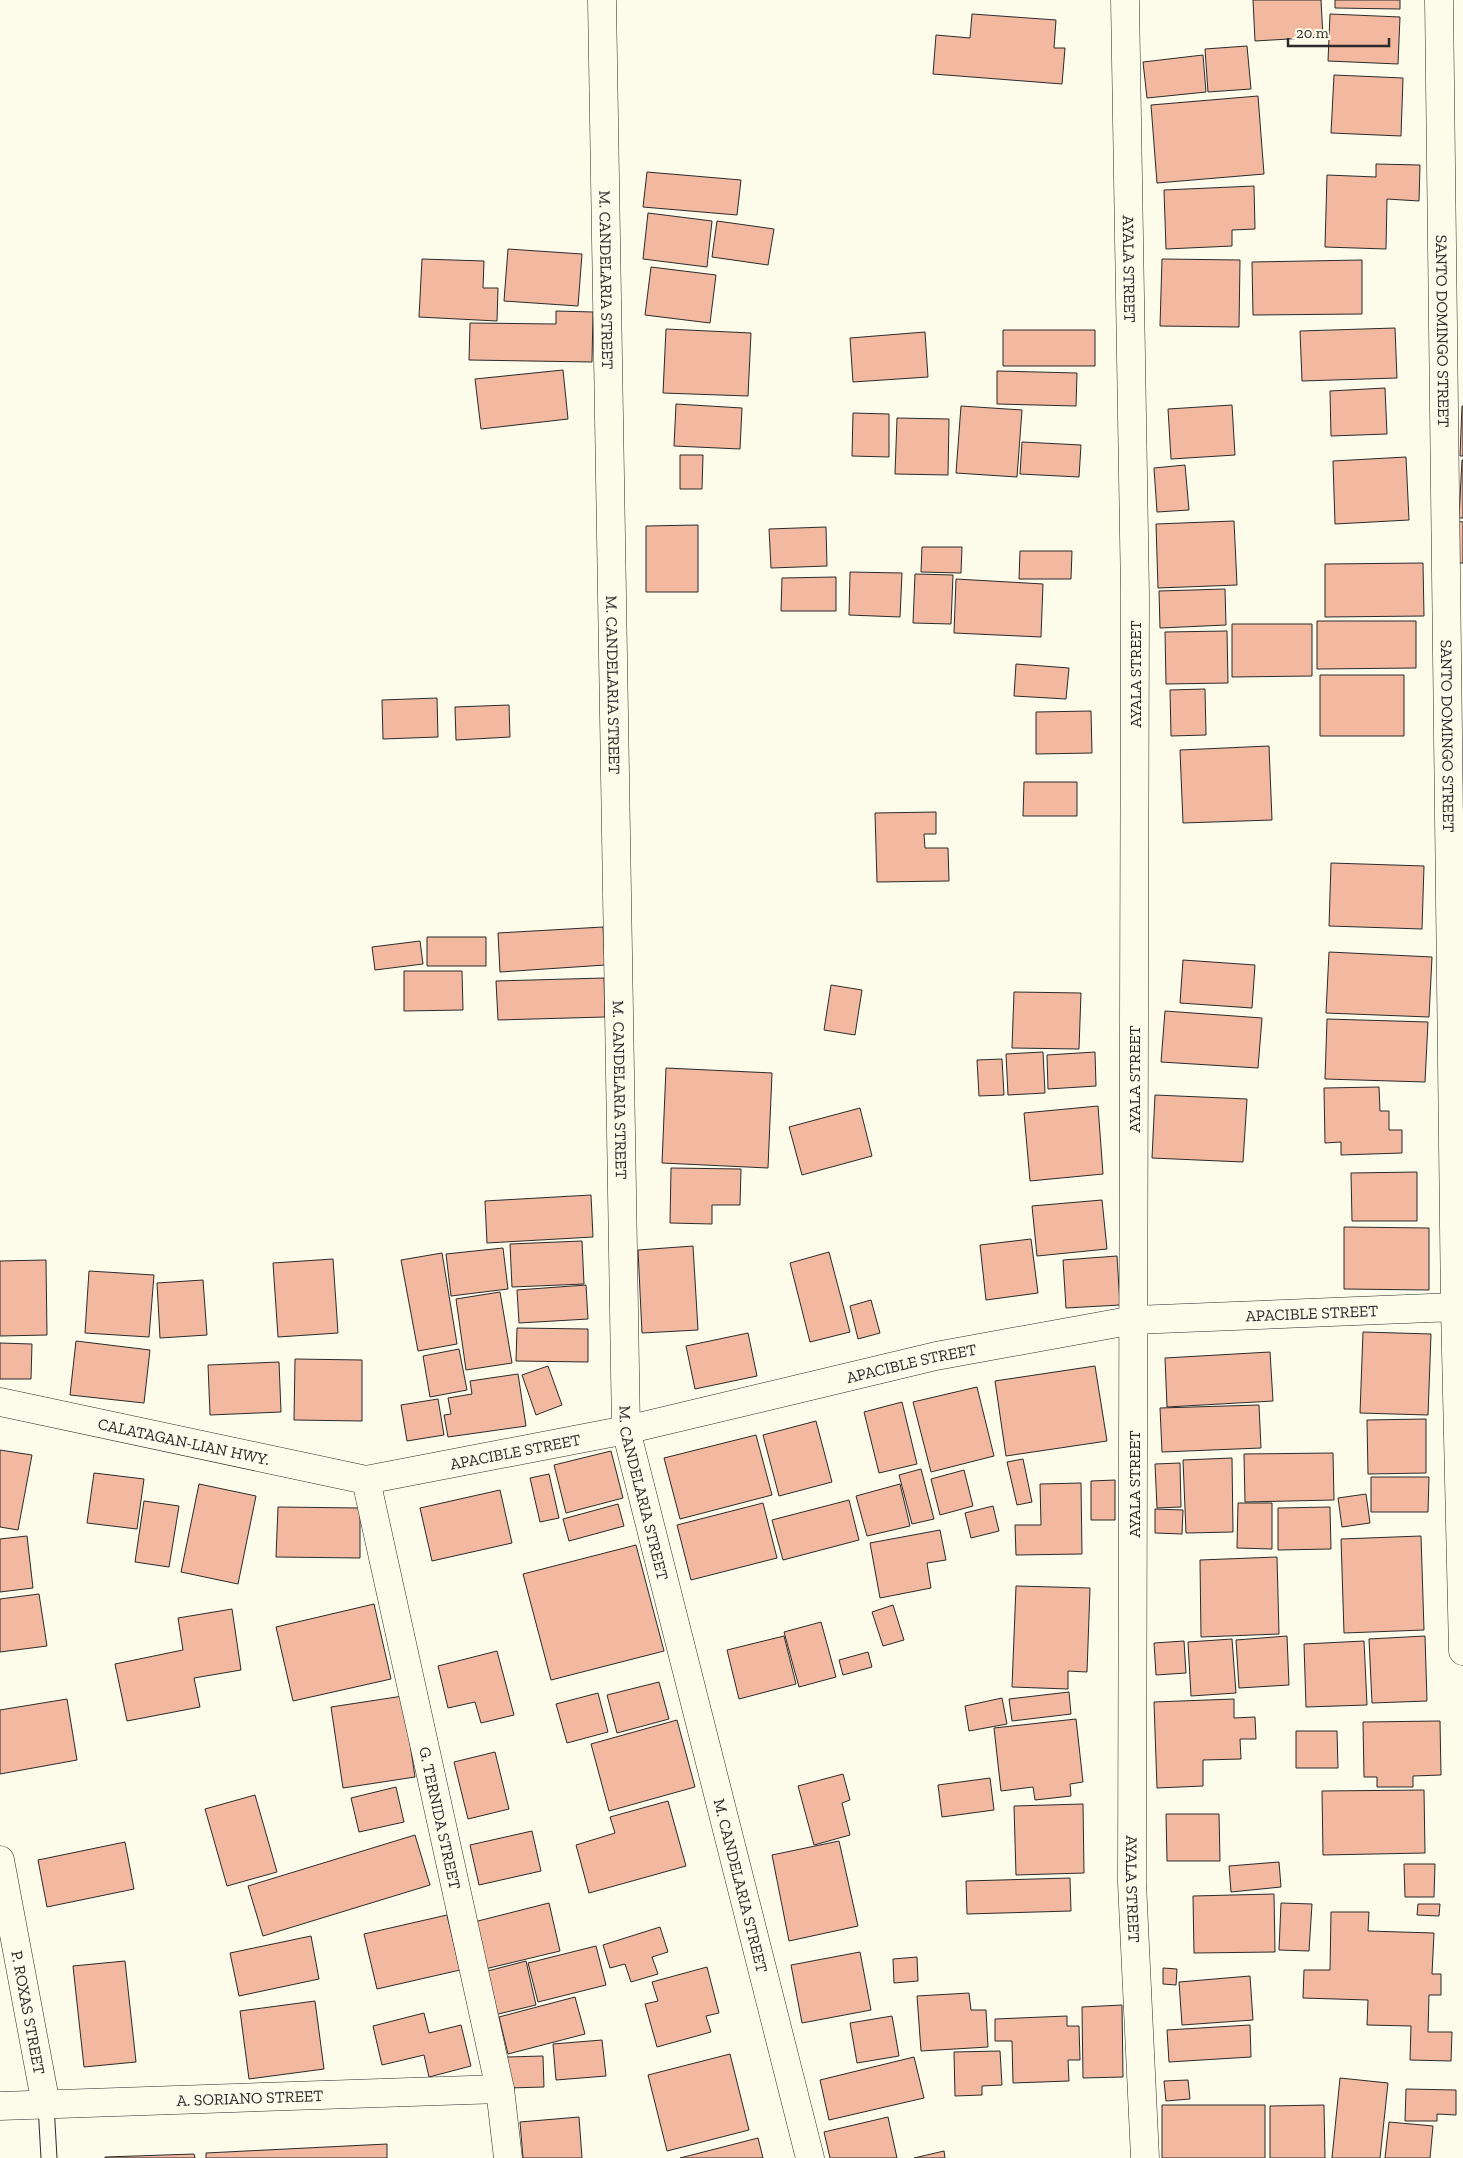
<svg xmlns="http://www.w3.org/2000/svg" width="1463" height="2158" viewBox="0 0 1463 2158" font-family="'Zilla Slab',serif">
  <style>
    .building { fill: #f2b8a0; stroke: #2b2b2b }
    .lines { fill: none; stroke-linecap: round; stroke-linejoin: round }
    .service-casing { stroke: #2b2b2b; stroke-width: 17 }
    .minor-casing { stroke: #2b2b2b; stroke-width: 29 }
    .tertiary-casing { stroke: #2b2b2b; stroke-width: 29 }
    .secondary-casing { stroke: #2b2b2b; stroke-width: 29 }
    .primary-casing { stroke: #2b2b2b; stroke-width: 29 }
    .service { stroke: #fdfbea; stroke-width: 15 }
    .minor { stroke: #fdfbea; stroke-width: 28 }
    .tertiary { stroke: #fdfbea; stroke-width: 28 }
    .secondary { stroke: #fdfbea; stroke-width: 28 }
    .primary { stroke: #fdfbea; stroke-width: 28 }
    .labels { text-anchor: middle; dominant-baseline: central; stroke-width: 4; stroke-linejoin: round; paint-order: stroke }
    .street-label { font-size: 16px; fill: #2b2b2b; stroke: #fdfbea }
  </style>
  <rect width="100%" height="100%" fill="#fdfbea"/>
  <path class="building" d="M 1253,0 L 1321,0 L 1323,37 L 1255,41 Z
    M 1335,0 L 1400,0 L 1400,9 L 1335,8 Z
    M 972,14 L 1056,20 L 1054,48 L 1065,48 L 1062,84 L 933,74 L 936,35 L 970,38 Z
    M 1330,14 L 1400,17 L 1398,64 L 1328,61 Z
    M 1247,46 L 1251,89 L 1208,92 L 1205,49 Z
    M 1203,55 L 1206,92 L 1147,98 L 1143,62 Z
    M 1334,75 L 1403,78 L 1401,136 L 1331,133 Z
    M 1258,96 L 1264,174 L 1157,183 L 1151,105 Z
    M 1376,164 L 1420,165 L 1419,201 L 1387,199 L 1386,249 L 1325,247 L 1327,175 L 1376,177 Z
    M 647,172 L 741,180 L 737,215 L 643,207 Z
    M 1254,186 L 1255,229 L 1232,230 L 1232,246 L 1166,249 L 1164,190 Z
    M 648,213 L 712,221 L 707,267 L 643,259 Z
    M 717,221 L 774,229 L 768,265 L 712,257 Z
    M 508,249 L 582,254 L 578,306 L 504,301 Z
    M 422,259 L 484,261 L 483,288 L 498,288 L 497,321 L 419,317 Z
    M 1162,259 L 1240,260 L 1239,327 L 1160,326 Z
    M 1362,260 L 1362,314 L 1253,315 L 1252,262 Z
    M 651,267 L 716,275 L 710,323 L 645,315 Z
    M 556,311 L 593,312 L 592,362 L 469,360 L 470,323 L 556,324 Z
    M 1395,328 L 1397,378 L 1302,381 L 1300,331 Z
    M 666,329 L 751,333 L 748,396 L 663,393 Z
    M 1003,330 L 1095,330 L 1095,366 L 1003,366 Z
    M 925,332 L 928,377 L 853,382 L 850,338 Z
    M 563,370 L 568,419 L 481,429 L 475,379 Z
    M 997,371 L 1077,373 L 1076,406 L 997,404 Z
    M 1385,388 L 1387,434 L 1331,436 L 1330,391 Z
    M 676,404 L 742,408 L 740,449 L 674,446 Z
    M 1232,405 L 1235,455 L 1171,459 L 1168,409 Z
    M 961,406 L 1022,410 L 1017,477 L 956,473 Z
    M 1462,406 L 1463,406 L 1463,456 L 1460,456 Z
    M 853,413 L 889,414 L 889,457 L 852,456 Z
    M 897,418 L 949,419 L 948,475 L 895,474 Z
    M 1022,442 L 1081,445 L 1079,477 L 1020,474 Z
    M 680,455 L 703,455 L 702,489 L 680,489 Z
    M 1406,457 L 1409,520 L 1335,524 L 1333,461 Z
    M 1462,460 L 1463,460 L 1463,518 L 1459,518 Z
    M 1185,465 L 1189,510 L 1157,512 L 1154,468 Z
    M 1234,521 L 1237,585 L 1158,588 L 1156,524 Z
    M 1456,521 L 1463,522 L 1463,563 L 1453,563 Z
    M 698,525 L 698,592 L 646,592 L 646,526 Z
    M 826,527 L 827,566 L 771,568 L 769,529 Z
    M 922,547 L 962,547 L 961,573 L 921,572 Z
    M 1020,551 L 1072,551 L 1071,579 L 1019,579 Z
    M 1423,563 L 1424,616 L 1325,617 L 1325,564 Z
    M 850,572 L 902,573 L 900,617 L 849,615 Z
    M 915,574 L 953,575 L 951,624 L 913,623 Z
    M 836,577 L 836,611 L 781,611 L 782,578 Z
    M 956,579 L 1043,584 L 1041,637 L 954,633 Z
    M 1225,589 L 1226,625 L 1160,628 L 1159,591 Z
    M 1317,621 L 1416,621 L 1416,668 L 1317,669 Z
    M 1232,624 L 1312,624 L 1312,676 L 1232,677 Z
    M 1227,631 L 1228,683 L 1166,684 L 1165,632 Z
    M 1016,664 L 1069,668 L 1066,699 L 1014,696 Z
    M 1320,675 L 1404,675 L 1404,736 L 1320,736 Z
    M 1205,689 L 1206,735 L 1171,736 L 1170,690 Z
    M 437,698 L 438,737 L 383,739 L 382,700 Z
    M 509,705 L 510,737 L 456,740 L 455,707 Z
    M 1091,711 L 1092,753 L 1036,754 L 1036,712 Z
    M 1269,746 L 1272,820 L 1183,823 L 1180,750 Z
    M 1024,782 L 1077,782 L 1077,816 L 1023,816 Z
    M 936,812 L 936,834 L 924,834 L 925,848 L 948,848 L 949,881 L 877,882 L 875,813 Z
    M 1331,863 L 1424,866 L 1422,929 L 1329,926 Z
    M 603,927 L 605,965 L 500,972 L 498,933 Z
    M 427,937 L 486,937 L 486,966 L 427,966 Z
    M 420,941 L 423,964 L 375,970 L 372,947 Z
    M 1329,952 L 1432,957 L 1429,1017 L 1326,1013 Z
    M 1183,960 L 1255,965 L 1252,1008 L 1180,1003 Z
    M 404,971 L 462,971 L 463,1010 L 404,1011 Z
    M 604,978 L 605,1017 L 498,1020 L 496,981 Z
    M 831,985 L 862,990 L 855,1035 L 824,1030 Z
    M 1014,992 L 1081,993 L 1079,1049 L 1012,1048 Z
    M 1165,1011 L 1262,1018 L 1258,1068 L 1161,1062 Z
    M 1327,1019 L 1428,1022 L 1425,1082 L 1325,1079 Z
    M 1043,1052 L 1045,1093 L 1008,1095 L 1006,1054 Z
    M 1095,1052 L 1096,1086 L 1048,1089 L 1047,1055 Z
    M 1002,1059 L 1004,1095 L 979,1096 L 977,1060 Z
    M 666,1068 L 772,1073 L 768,1168 L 662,1163 Z
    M 1379,1087 L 1380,1111 L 1389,1111 L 1389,1130 L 1402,1130 L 1402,1153 L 1341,1155 L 1341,1142 L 1325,1143 L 1324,1088 Z
    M 1155,1095 L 1247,1099 L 1243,1162 L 1152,1158 Z
    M 1098,1106 L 1103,1174 L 1030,1181 L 1024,1113 Z
    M 860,1108 L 872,1156 L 802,1175 L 789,1127 Z
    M 671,1168 L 741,1169 L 740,1205 L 712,1205 L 712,1224 L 670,1223 Z
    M 1417,1172 L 1417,1221 L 1352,1221 L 1351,1173 Z
    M 591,1195 L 593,1237 L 487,1243 L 485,1201 Z
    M 1102,1200 L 1107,1249 L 1037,1256 L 1032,1206 Z
    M 1344,1227 L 1429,1228 L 1429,1290 L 1344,1289 Z
    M 1031,1239 L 1038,1293 L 986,1300 L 980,1245 Z
    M 582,1241 L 584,1284 L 512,1287 L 510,1244 Z
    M 693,1246 L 698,1330 L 642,1333 L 638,1250 Z
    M 503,1248 L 508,1289 L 451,1296 L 446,1254 Z
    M 829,1252 L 850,1332 L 810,1342 L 790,1263 Z
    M 442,1253 L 457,1344 L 418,1351 L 401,1260 Z
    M 1117,1256 L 1120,1305 L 1066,1308 L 1063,1260 Z
    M 333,1259 L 338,1333 L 278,1337 L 273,1263 Z
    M 46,1260 L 47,1335 L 0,1336 L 0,1261 Z
    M 89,1271 L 154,1275 L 149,1337 L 85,1333 Z
    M 203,1280 L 207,1335 L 160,1338 L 157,1283 Z
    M 586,1285 L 588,1319 L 519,1323 L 517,1290 Z
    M 500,1292 L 512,1363 L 466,1370 L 456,1299 Z
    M 871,1300 L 880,1333 L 858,1339 L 850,1306 Z
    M 517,1328 L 588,1329 L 588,1362 L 516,1361 Z
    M 1363,1332 L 1431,1334 L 1428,1415 L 1360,1413 Z
    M 748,1333 L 757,1376 L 695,1389 L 686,1346 Z
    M 76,1341 L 150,1350 L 144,1403 L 70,1395 Z
    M 0,1343 L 32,1344 L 31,1379 L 0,1379 Z
    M 459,1349 L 467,1390 L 430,1397 L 423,1356 Z
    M 1270,1352 L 1273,1401 L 1167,1407 L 1165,1358 Z
    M 295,1359 L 362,1360 L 362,1421 L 294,1420 Z
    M 279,1362 L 281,1412 L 210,1415 L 208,1365 Z
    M 548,1366 L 562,1405 L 536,1415 L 522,1375 Z
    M 1095,1366 L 1107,1441 L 1006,1456 L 995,1381 Z
    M 518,1374 L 526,1426 L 448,1437 L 444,1415 L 451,1414 L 448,1398 L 472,1394 L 470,1381 Z
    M 977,1387 L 994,1456 L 931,1472 L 913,1402 Z
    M 438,1399 L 444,1435 L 407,1441 L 401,1405 Z
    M 902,1402 L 917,1464 L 879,1473 L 864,1412 Z
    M 1259,1405 L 1261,1448 L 1162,1452 L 1160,1408 Z
    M 1426,1419 L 1426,1473 L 1368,1474 L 1367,1420 Z
    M 816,1421 L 832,1482 L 779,1496 L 763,1435 Z
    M 756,1435 L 772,1495 L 680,1519 L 664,1458 Z
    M 0,1450 L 32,1455 L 18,1530 L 0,1527 Z
    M 611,1451 L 623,1498 L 566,1513 L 554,1465 Z
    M 1333,1453 L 1334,1500 L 1245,1502 L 1244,1454 Z
    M 1232,1458 L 1233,1532 L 1186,1533 L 1183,1460 Z
    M 1023,1459 L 1032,1502 L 1017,1505 L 1007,1462 Z
    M 1180,1463 L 1181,1507 L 1157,1508 L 1155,1464 Z
    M 921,1469 L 934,1519 L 912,1524 L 899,1475 Z
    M 964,1470 L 973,1506 L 940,1515 L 931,1479 Z
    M 94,1473 L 144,1479 L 137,1529 L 87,1523 Z
    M 549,1474 L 559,1518 L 540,1522 L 530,1478 Z
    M 1371,1477 L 1429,1477 L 1428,1512 L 1371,1512 Z
    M 1115,1480 L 1115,1520 L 1091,1520 L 1091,1481 Z
    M 1081,1483 L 1082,1554 L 1016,1555 L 1015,1525 L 1041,1525 L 1040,1484 Z
    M 199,1484 L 256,1496 L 238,1584 L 181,1572 Z
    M 900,1484 L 910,1526 L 867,1536 L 856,1496 Z
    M 500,1490 L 512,1543 L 432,1561 L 420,1508 Z
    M 1366,1494 L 1370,1523 L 1342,1527 L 1338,1498 Z
    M 849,1500 L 859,1540 L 783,1560 L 772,1520 Z
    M 144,1501 L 179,1506 L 169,1567 L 135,1562 Z
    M 763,1503 L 777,1558 L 691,1580 L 677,1525 Z
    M 1238,1503 L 1272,1503 L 1272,1549 L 1237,1548 Z
    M 618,1504 L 624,1526 L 569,1541 L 563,1519 Z
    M 993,1506 L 999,1531 L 971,1538 L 965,1513 Z
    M 278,1507 L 360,1508 L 360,1558 L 276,1557 Z
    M 1330,1507 L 1331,1549 L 1278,1550 L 1278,1508 Z
    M 1155,1509 L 1183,1510 L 1182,1534 L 1155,1533 Z
    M 940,1530 L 946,1560 L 927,1563 L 931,1588 L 880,1598 L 870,1543 Z
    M 27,1536 L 33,1588 L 0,1592 L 0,1539 Z
    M 1421,1536 L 1424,1630 L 1344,1633 L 1341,1539 Z
    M 636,1545 L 664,1651 L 551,1680 L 523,1574 Z
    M 1277,1557 L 1279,1634 L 1201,1637 L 1200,1560 Z
    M 1016,1586 L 1090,1588 L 1087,1672 L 1068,1671 L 1068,1689 L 1012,1687 Z
    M 39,1594 L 47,1646 L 0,1652 L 0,1599 Z
    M 374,1604 L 391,1679 L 293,1701 L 276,1627 Z
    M 893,1605 L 904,1640 L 883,1646 L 872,1612 Z
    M 232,1609 L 241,1670 L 194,1678 L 200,1707 L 127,1721 L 115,1664 L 183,1650 L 178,1618 Z
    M 821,1622 L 836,1677 L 799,1687 L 784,1632 Z
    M 784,1636 L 796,1684 L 739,1699 L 727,1650 Z
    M 1287,1636 L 1289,1685 L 1239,1688 L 1236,1640 Z
    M 1425,1636 L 1427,1701 L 1372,1703 L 1369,1639 Z
    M 1232,1639 L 1236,1693 L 1191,1696 L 1188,1642 Z
    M 1184,1641 L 1186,1673 L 1156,1675 L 1154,1643 Z
    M 1364,1641 L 1367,1705 L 1306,1707 L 1304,1644 Z
    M 497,1651 L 514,1715 L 481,1723 L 475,1702 L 448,1708 L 438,1666 Z
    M 868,1652 L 872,1667 L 843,1675 L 839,1660 Z
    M 659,1682 L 669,1719 L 617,1733 L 607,1695 Z
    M 1069,1692 L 1071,1714 L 1012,1721 L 1009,1699 Z
    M 598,1693 L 608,1732 L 567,1743 L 556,1704 Z
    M 403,1696 L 415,1777 L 343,1788 L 331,1707 Z
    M 1002,1698 L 1007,1724 L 969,1731 L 965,1706 Z
    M 67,1699 L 77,1760 L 0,1774 L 0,1710 Z
    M 1234,1699 L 1234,1718 L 1255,1717 L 1256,1739 L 1240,1739 L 1241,1759 L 1203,1760 L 1203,1786 L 1157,1788 L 1154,1702 Z
    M 1076,1719 L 1083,1782 L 1070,1784 L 1071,1796 L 1035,1800 L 1033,1787 L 1001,1791 L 994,1728 Z
    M 677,1720 L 695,1787 L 609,1811 L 591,1744 Z
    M 1440,1721 L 1441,1775 L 1413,1776 L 1413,1787 L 1377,1787 L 1377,1777 L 1364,1777 L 1363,1722 Z
    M 1296,1731 L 1337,1731 L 1338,1768 L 1296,1768 Z
    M 495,1752 L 509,1809 L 468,1819 L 454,1762 Z
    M 843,1774 L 850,1800 L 842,1803 L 850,1835 L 814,1845 L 798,1786 Z
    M 990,1778 L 994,1810 L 942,1817 L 938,1785 Z
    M 396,1787 L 404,1822 L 359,1832 L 351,1798 Z
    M 1424,1790 L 1425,1853 L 1323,1855 L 1322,1791 Z
    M 255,1795 L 277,1872 L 227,1886 L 205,1809 Z
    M 668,1801 L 686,1866 L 589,1893 L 576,1845 L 615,1833 L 610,1817 Z
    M 1083,1804 L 1084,1873 L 1016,1875 L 1014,1806 Z
    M 1166,1814 L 1219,1814 L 1220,1861 L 1167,1861 Z
    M 532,1831 L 541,1871 L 479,1885 L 470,1845 Z
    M 415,1835 L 430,1885 L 263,1936 L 248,1886 Z
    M 839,1841 L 858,1926 L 789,1941 L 772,1855 Z
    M 125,1842 L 134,1889 L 47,1907 L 38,1860 Z
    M 1279,1862 L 1281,1887 L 1231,1892 L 1229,1866 Z
    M 1404,1864 L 1435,1864 L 1434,1897 L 1405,1897 Z
    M 1070,1878 L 1071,1911 L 967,1914 L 966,1881 Z
    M 1274,1894 L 1275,1952 L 1194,1953 L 1193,1896 Z
    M 549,1903 L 560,1951 L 485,1969 L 474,1922 Z
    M 1281,1903 L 1312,1904 L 1309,1951 L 1279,1950 Z
    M 1418,1904 L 1440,1904 L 1439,1916 L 1417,1915 Z
    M 1331,1912 L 1369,1912 L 1368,1931 L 1434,1933 L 1432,1974 L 1441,1974 L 1441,1995 L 1429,1995 L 1428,2032 L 1452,2032 L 1451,2061 L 1410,2060 L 1411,2026 L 1367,2025 L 1368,2000 L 1303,1998 L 1304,1970 L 1330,1970 Z
    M 447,1915 L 460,1970 L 377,1989 L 364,1934 Z
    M 660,1927 L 668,1952 L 652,1957 L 658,1974 L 631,1982 L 625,1964 L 610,1968 L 603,1945 Z
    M 311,1936 L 319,1979 L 239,1996 L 230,1953 Z
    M 596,1946 L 606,1985 L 538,2002 L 528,1963 Z
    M 860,1952 L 871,2010 L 802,2023 L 791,1965 Z
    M 917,1957 L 918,1981 L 894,1983 L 893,1959 Z
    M 125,1961 L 136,2062 L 84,2067 L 73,1966 Z
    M 526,1961 L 536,2005 L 494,2015 L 484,1972 Z
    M 707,1967 L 719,2013 L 706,2016 L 711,2032 L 657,2047 L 645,2004 L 658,2001 L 652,1982 Z
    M 1163,1968 L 1177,1969 L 1176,1985 L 1163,1984 Z
    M 1250,1976 L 1253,2020 L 1182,2025 L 1179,1982 Z
    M 969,1993 L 971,2010 L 986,2010 L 988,2047 L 921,2051 L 917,1996 Z
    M 575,1997 L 585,2034 L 508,2054 L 499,2017 Z
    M 315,2001 L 324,2069 L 249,2079 L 240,2011 Z
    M 1122,2005 L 1123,2077 L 1083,2078 L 1082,2007 Z
    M 424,2013 L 429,2033 L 461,2025 L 471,2066 L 429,2077 L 424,2055 L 382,2065 L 373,2026 Z
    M 892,2016 L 899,2056 L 857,2063 L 850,2023 Z
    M 1067,2016 L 1067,2026 L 1079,2026 L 1080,2060 L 1068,2060 L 1069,2081 L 1013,2083 L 1012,2041 L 995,2041 L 995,2019 Z
    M 1250,2025 L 1251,2057 L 1169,2062 L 1167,2030 Z
    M 602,2040 L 606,2076 L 556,2080 L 553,2044 Z
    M 1000,2051 L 1002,2085 L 982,2086 L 982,2095 L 955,2096 L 954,2052 Z
    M 730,2054 L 749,2130 L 667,2151 L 648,2075 Z
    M 543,2056 L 544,2087 L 508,2088 L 507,2057 Z
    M 914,2057 L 924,2098 L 829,2120 L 820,2080 Z
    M 1340,2078 L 1388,2083 L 1380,2158 L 1332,2158 Z
    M 1188,2080 L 1190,2099 L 1166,2101 L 1164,2081 Z
    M 1406,2089 L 1456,2090 L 1456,2115 L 1437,2114 L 1437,2121 L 1405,2121 Z
    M 1162,2105 L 1265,2105 L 1265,2158 L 1162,2158 Z
    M 1324,2105 L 1325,2158 L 1270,2158 L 1270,2106 Z
    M 579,2117 L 582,2158 L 523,2158 L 520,2122 Z
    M 888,2117 L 897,2158 L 830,2158 L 824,2132 Z
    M 1389,2122 L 1433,2126 L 1430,2158 L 1385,2158 Z
    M 758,2138 L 763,2158 L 680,2158 Z
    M 387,2144 L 387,2158 L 206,2158 L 206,2153 Z
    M 944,2151 L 945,2158 L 914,2158 Z
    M 194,2154 L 195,2158 L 105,2158 L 105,2157 Z"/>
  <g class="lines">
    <g class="service-casing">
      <path id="service" d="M 46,2105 L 49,2158"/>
    </g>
    <g class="minor-casing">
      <g id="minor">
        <path id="s1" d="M 602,0 L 626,1430 L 810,2158"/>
        <path id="s2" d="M 1439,0 L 1455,1307"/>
        <path id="s3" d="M 366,1480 L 500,2089 L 508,2158"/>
        <path id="s4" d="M 0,1860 L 46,2105"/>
        <path id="s5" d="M 0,2106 L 500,2089"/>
      </g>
    </g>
    <g class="tertiary-casing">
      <g id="tertiary">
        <path id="s6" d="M 366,1480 L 626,1430 L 936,1356 L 1134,1320"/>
      </g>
    </g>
    <g class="secondary-casing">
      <g id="secondary">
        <path id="s7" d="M 0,1402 L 366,1480"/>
      </g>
    </g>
    <g class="primary-casing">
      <g id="primary">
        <path id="s8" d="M 1125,0 L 1135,594 L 1132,1883 L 1145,2158"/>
        <path id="s9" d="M 1134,1320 L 1455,1307 L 1463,1651"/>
      </g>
    </g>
    <use href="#service" class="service"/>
    <use href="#minor" class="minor"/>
    <use href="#tertiary" class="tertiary"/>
    <use href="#secondary" class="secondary"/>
    <use href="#primary" class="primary"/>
  </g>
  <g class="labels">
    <g class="street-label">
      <text stroke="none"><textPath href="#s8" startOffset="269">AYALA STREET</textPath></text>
      <text stroke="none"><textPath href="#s1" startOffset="280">M. CANDELARIA STREET</textPath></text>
      <text stroke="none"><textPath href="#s2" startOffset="331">SANTO DOMINGO STREET</textPath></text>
      <text transform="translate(1135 674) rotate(-90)">AYALA STREET</text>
      <text stroke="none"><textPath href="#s1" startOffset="685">M. CANDELARIA STREET</textPath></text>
      <text stroke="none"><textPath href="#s2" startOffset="736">SANTO DOMINGO STREET</textPath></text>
      <text transform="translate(1134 1079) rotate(-90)">AYALA STREET</text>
      <text stroke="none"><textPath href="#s1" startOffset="1090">M. CANDELARIA STREET</textPath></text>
      <text stroke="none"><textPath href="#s9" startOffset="178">APACIBLE STREET</textPath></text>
      <text stroke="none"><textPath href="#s6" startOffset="558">APACIBLE STREET</textPath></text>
      <text stroke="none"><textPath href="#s7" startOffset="188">CALATAGAN-LIAN HWY.</textPath></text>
      <text stroke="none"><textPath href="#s6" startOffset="152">APACIBLE STREET</textPath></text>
      <text transform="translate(1134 1484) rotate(-90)">AYALA STREET</text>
      <text stroke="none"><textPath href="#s1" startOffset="1495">M. CANDELARIA STREET</textPath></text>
      <text stroke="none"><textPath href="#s3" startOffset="346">G. TERNIDA STREET</textPath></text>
      <text stroke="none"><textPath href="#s1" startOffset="1900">M. CANDELARIA STREET</textPath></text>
      <text stroke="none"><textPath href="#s8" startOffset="1889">AYALA STREET</textPath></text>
      <text stroke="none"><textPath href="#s4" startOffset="155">P. ROXAS STREET</textPath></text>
      <text stroke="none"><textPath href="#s5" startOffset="250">A. SORIANO STREET</textPath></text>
    </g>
  </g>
  <path d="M1288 38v8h101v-8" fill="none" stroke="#2b2b2b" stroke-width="2.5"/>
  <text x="1296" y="38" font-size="15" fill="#2b2b2b" stroke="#fdfbea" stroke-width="4" paint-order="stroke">20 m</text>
</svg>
